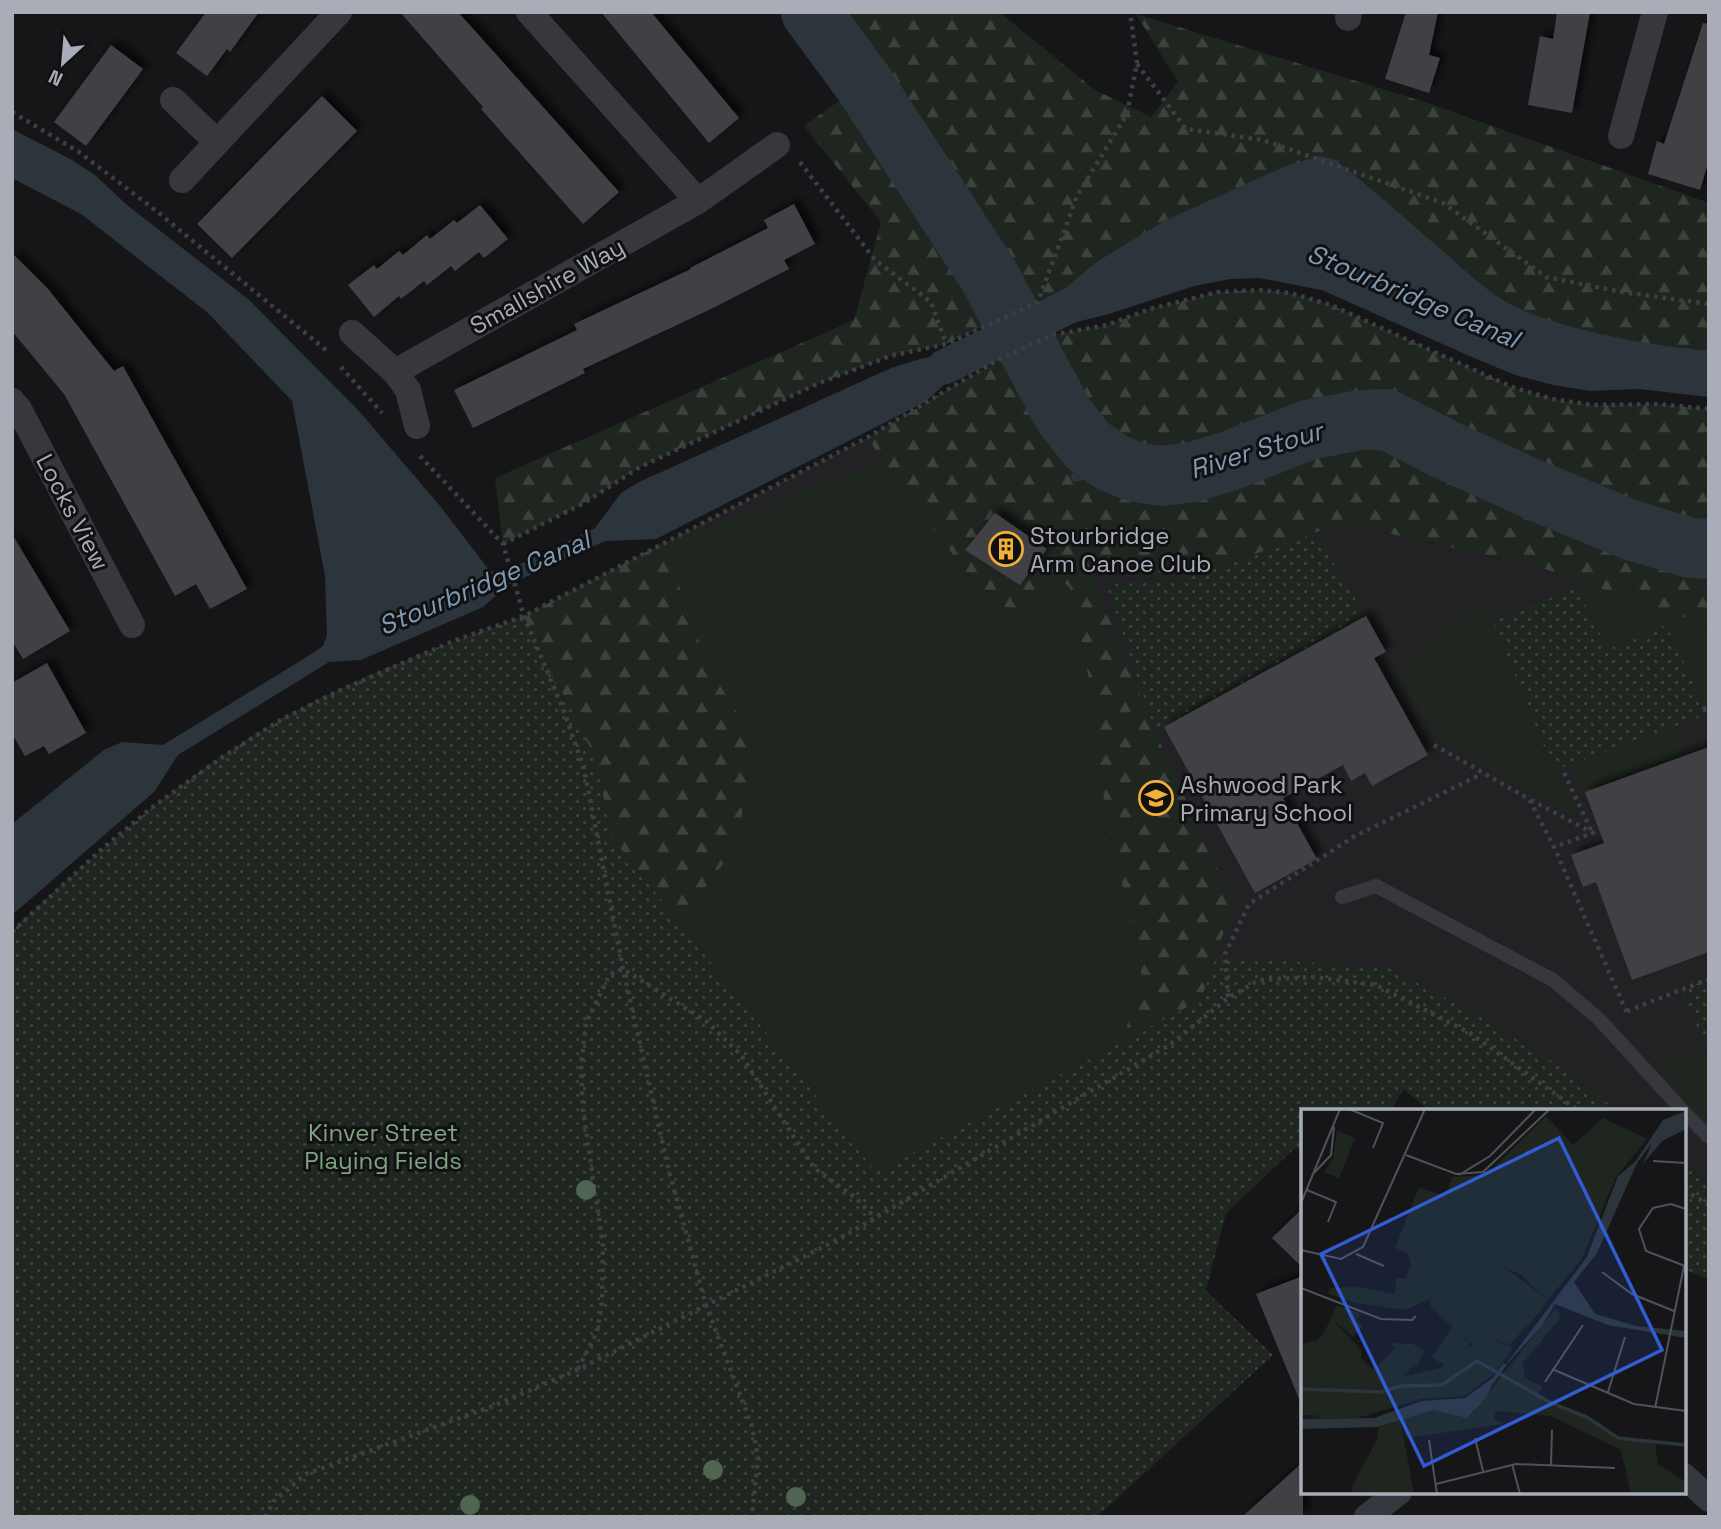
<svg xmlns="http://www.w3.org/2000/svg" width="1721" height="1529" viewBox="0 0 1721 1529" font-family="'Space Grotesk',sans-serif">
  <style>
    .built { fill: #222225 }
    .green { fill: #1e261f }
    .forest { fill: url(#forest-firs) }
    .park { fill: url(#park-dots) }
    .water { fill: #2c353c }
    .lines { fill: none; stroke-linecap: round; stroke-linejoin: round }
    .stream { stroke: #2c353c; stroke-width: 10 }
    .canal { stroke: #2c353c; stroke-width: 35 }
    .river { stroke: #2c353c; stroke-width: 60 }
    .building { fill: #404145; filter: url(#shadow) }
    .path { stroke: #3d3f44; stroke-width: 4.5; stroke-dasharray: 3.5 5; stroke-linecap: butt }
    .service { stroke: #37383d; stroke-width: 14 }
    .minor { stroke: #37383d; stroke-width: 26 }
    .tree { fill: #506452 }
    .labels { text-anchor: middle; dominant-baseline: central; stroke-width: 6; stroke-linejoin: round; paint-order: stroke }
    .street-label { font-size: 24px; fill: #a8adb8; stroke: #111113 }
    .poi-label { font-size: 24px; fill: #a8adb8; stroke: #111113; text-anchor: start }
    .park-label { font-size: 24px; fill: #7fa381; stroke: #111113 }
    .water-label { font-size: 26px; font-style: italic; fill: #7f9bb3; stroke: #111113 }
    .inset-river { fill: none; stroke: #2c353c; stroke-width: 3.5 }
    .inset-road { fill: none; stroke: #505258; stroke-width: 2 }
    .view { fill: #325cd3; fill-opacity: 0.15; stroke: #325cd3; stroke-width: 3.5 }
    .inset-edge { fill: none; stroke: #a8adb8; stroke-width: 3.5 }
  </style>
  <defs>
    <pattern id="forest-firs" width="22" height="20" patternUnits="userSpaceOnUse" patternTransform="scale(1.75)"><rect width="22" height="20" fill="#1e261f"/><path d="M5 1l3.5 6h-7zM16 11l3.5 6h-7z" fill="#3c433d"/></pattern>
    <pattern id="park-dots" width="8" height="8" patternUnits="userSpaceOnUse" patternTransform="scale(1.75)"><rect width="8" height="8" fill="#1e261f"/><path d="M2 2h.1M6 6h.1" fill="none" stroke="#3c433d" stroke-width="1.8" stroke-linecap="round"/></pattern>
    <filter id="shadow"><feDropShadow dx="6" dy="-6" stdDeviation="3.5" flood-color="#0009"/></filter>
  </defs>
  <rect width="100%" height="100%" fill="#161618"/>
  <path class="built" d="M 868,437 L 882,462 L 970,577 L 1021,620 L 1089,566 L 1176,582 L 1342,523 L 1539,567 L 1709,626 L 1709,1187 L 1684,1165 L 1684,1111 L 1618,1111 L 1558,1065 L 1472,1012 L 1295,962 L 1216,956 L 1201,1000 L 876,1173 L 611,836 L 524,616 Z"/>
  <path class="green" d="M 882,462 L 970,577 L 1021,620 L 1059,578 L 1070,588 L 1087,667 L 1105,806 L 1143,981 L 1121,1042 L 876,1173 L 679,922 L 736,847 L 755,741 L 709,668 L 663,543 Z
    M 1578,581 L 1709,626 L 1709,722 L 1666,625 L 1608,649 L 1576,588 Z
    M 1484,598 L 1554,771 L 1582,821 L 1438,740 L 1396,671 Z
    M 1676,726 L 1689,754 L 1581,793 L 1569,765 Z
    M 1703,1046 L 1709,1058 L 1709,1124 L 1655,1067 Z"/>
  <path class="forest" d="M 811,12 L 999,12 L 1095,90 L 1151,117 L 1178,82 L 1136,14 L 1425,102 L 1709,203 L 1709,350 C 1655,348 1559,330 1512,305 C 1485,291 1463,268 1440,249 C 1405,218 1370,188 1334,159 L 1283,167 L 1164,221 L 1098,261 L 1048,302 L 1037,302 L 946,344 L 890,356 L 817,384 L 640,467 L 584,503 L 503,544 L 495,478 L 854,320 L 881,222 L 804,126 L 864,83 Z
    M 1260,290 L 1290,293 L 1331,305 L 1512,387 L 1552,399 L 1593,405 L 1657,404 L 1709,409 L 1709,626 L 1539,567 L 1342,523 L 1176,582 L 1089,567 L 1155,731 L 1233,904 L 1201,1000 L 1121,1042 L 1143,981 L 1105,806 L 1087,667 L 1070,588 L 1059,578 L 1021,620 L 970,577 L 882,462 L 868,437 L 994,362 L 1052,335 L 1107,325 L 1150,309 L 1218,292 Z
    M 663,543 L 709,668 L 755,741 L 736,847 L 679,922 L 611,836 L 596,760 L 571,708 L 543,659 L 524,616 Z"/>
  <path class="park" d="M 1315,533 L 1366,616 L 1155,731 L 1106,584 L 1176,582 Z
    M 1576,588 L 1608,649 L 1666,625 L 1708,714 L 1554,771 L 1493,621 Z
    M 524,616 L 542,659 L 571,708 L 596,761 L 611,836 L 876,1172 L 1201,1000 L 1216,956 L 1389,968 L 1472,1012 L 1558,1065 L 1618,1111 L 1429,1111 L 1404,1089 L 1390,1111 L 1303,1111 L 1303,1151 L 1295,1148 L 1226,1213 L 1206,1291 L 1273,1355 L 1097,1517 L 12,1517 L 12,930 C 96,854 180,776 280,720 C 356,677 441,645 524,616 Z
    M 1709,979 L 1709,1054 L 1681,990 Z
    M 1684,1165 L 1709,1187 L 1709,1280 L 1684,1269 Z"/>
  <path class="water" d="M 12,129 L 72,160 L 95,175 L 127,205 L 248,299 L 359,411 L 440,506 L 489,570 L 499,574 L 595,528 L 621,493 L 637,483 L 891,368 L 920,359 L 985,347 L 925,402 L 656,539 L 605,541 L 508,585 L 483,607 L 361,660 L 329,662 L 178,755 L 154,792 L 12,915 L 12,824 L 104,750 L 122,742 L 163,745 L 313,653 L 323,646 L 327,635 L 325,576 L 292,401 L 208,313 L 81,214 L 12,178 Z
    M 1320,156 L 1334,159 C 1372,188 1408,221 1444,252 C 1465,270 1487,292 1512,305 C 1559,329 1655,348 1709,350 L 1709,397 L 1639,389 L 1590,391 L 1553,385 L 1515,375 L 1467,355 L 1322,290 L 1259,278 L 1230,279 L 1194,286 L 1109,314 L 1065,325 L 1046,319 L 1048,302 L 1098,261 L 1164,221 L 1283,167 Z"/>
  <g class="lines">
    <path class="stream" d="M 1076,477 L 1113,463"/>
    <path class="canal" d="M 944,367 L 1088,297"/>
    <path class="river" d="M 811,12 L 864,84 L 989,276 L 1063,414 L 1087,445 L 1113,463 L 1136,472 L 1161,476 L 1193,472 L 1232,460 L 1308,430 L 1360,420 L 1386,419 L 1444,449 L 1539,492 L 1631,530 L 1690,548 L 1709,549"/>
  </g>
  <path class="building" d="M 206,12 L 259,12 L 230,52 L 227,49 L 207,76 L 176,53 Z
    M 400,12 L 458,12 L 619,192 L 583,224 L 481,109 L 483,107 Z
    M 601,12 L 651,12 L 739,118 L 709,143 Z
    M 1406,12 L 1438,12 L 1429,55 L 1440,58 L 1429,93 L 1385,79 Z
    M 1557,12 L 1590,12 L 1572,113 L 1528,105 L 1540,36 L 1553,39 Z
    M 1703,23 L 1709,24 L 1709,160 L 1700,190 L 1648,174 L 1657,141 L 1664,144 Z
    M 111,45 L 143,69 L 86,146 L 54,122 Z
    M 322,96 L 357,131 L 232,258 L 197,224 Z
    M 794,204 L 815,244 L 784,260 L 789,269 L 711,309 L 583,369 L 585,373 L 473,428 L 454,390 L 577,330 L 574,324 L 691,269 L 690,268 L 768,228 L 764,220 Z
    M 480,205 L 508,239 L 484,258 L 479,252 L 455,271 L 451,266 L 427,285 L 424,281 L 401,299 L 399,296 L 374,317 L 348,285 L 374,265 L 377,269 L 399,251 L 403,255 L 427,235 L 430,239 L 454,220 L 457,223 Z
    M 12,253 L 48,289 L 114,371 L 123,366 L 247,589 L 210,609 L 196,584 L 175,596 L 64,394 L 12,331 Z
    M 995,513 L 1047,549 L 1020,585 L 965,550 Z
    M 12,534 L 70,631 L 23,659 L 12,641 Z
    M 1366,616 L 1386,652 L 1374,658 L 1428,755 L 1372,786 L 1365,773 L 1351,781 L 1343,765 L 1283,798 L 1317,859 L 1255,893 L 1164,727 Z
    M 47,663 L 86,733 L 49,754 L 44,746 L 25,756 L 12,734 L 12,683 Z
    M 1709,747 L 1709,952 L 1632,980 L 1596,882 L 1583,887 L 1571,855 L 1604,843 L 1585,792 Z
    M 1303,1208 L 1303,1268 L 1272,1238 Z
    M 1303,1276 L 1303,1406 L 1302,1406 L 1256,1294 Z
    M 1303,1462 L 1303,1517 L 1242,1517 Z"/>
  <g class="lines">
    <path class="path" d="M 1137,64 L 1186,129 L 1263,140 L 1443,203 L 1546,277 L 1622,292 L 1709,304
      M 12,112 L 79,152 L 155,210 L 326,350
      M 800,162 L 875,260 L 931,302 L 946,344
      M 341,367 L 382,413
      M 420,456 L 503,544 L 524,616 L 565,714 L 584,769 L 623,969 L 669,1171 L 706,1305 L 752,1426 L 758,1457 L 752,1517
      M 503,544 L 584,503 L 640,467 L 817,384 L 890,356 L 946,344 L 1038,302 L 1077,196 L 1127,114 L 1137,63 L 1130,12
      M 1703,709 L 1709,707
      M 1434,745 L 1529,799 L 1554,847 L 1627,1013
      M 1564,773 L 1592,832
      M 1531,800 L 1593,833 L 1554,847
      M 12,932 L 103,848 L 154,806 L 221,758 L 279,721 L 336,692 L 456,640 L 524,616 L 868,437 L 994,362 L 1052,335 L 1107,325 L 1150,309 L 1218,292 L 1260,290 L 1290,293 L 1331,305 L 1512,387 L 1552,399 L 1593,405 L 1657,404 L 1709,409
      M 1228,997 L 1225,954 L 1249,904 L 1355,836 L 1482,774
      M 1627,1011 L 1709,979
      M 1684,1190 L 1709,1205
      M 578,1369 L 597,1332 L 602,1302 L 603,1246 L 583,1110 L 581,1065 L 586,1023 L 610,974 L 623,969 L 706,1021 L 741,1055 L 814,1168 L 856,1198 L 874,1217
      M 265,1517 L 274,1501 L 306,1474 L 493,1406 L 577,1370 L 839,1239 L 1171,1044 L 1228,998 L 1259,980 L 1313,977 L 1376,985 L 1470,1033 L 1579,1111"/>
    <path class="service" d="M 1342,897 L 1376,886 L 1553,980 L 1599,1019 L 1683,1111
      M 1684,1112 L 1709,1137"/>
    <path class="minor" d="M 529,12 L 698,201
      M 1348,18 L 1349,12
      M 173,100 L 217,142
      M 1621,136 L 1655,12
      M 182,180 L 339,12
      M 352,333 L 395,372 L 408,390 L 417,426
      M 395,372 L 698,201 L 777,145
      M 12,401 L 19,409 L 132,625
      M 1684,1476 L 1709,1499
      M 1367,1517 L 1399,1492"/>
  </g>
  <g class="tree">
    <circle cx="586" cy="1190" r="10"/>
    <circle cx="713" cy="1470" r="10"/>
    <circle cx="796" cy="1497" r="10"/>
    <circle cx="470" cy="1505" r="10"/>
  </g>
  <defs>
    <g id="building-ring" transform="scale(1.75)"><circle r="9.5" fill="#111113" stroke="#f2b134" stroke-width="1.5"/><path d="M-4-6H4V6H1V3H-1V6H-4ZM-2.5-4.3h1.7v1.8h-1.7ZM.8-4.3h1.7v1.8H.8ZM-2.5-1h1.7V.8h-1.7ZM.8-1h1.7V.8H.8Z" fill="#f2b134"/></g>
    <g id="school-ring" transform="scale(1.75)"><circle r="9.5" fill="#111113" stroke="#f2b134" stroke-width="1.5"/><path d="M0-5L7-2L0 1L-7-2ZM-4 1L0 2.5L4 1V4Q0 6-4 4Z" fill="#f2b134"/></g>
  </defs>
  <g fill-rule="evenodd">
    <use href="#building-ring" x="1006" y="549"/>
    <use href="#school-ring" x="1156" y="798"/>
  </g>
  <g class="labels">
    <g class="street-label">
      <text transform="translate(547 286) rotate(-29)">Smallshire Way</text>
      <text transform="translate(73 512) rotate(62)">Locks View</text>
    </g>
    <g class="poi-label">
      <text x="1030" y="535">Stourbridge<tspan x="1030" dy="28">Arm Canoe Club</tspan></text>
      <text x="1180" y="784">Ashwood Park<tspan x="1180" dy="28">Primary School</tspan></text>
    </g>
    <g class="park-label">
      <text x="383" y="1132">Kinver Street<tspan x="383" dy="28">Playing Fields</tspan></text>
    </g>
    <g class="water-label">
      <text transform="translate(1413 296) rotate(23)">Stourbridge Canal</text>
      <text transform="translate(1256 450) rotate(-17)">River Stour</text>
      <text transform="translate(484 583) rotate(-23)">Stourbridge Canal</text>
    </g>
  </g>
  <g transform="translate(1301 1109)">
    <rect width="385" height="385" fill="#161618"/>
    <path d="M 36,22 L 54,29 L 38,69 L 23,63 L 32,50 ZM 161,138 L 205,159 L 202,173 L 207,189 L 233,210 L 208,236 L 178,224 L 174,232 L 137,182 L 136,172 ZM 36,196 L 60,205 L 55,211 L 42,201 L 32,211 L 61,242 L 60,249 L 71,260 L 76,256 L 89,266 L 95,259 L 104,267 L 0,275 L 0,235 L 15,232 L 23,224 ZM 87,234 L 112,235 L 123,242 L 116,258 ZM 0,289 L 41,291 L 42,296 L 22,307 L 0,306 Z" fill="#1e261f"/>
    <path d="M 205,159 L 247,191 L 233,210 L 207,189 L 202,173 ZM 136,172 L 137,182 L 174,231 L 178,224 L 212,239 L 193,265 L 163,287 L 120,290 L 57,309 L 0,309 L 22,307 L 42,296 L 40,291 L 0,289 L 0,275 L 110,266 L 140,259 L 159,240 L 172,236 L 130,199 L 128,183 ZM 255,199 L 260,208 L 222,254 L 224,269 L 242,278 L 236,287 L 286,308 L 317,329 L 354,333 L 357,355 L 385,373 L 385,385 L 330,385 L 320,341 L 250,307 L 195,302 L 193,309 L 203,315 L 105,329 L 99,309 L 105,306 L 132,301 L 168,308 Z" fill="#1e261f"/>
    <path d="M 245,7 L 272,36 L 302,9 L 346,30 L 315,68 L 280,151 L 247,191 L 220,166 L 161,138 L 128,183 L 129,190 L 104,201 L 54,194 L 26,184 L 30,179 L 57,178 L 94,185 L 95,169 L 105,169 L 110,156 L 107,144 L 94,139 L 118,78 L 144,87 L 151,68 L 185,66 ZM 42,200 L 62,217 L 52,228 L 32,211 ZM 152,217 L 169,235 L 143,256 L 131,248 ZM 94,239 L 113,256 L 104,266 L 95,260 L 89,267 L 77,257 ZM 99,309 L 113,385 L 53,385 L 50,380 L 76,330 L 78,317 Z" fill="#1e261f"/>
    <path d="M 385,2 L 385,20 L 361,32 L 342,55 L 351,34 L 336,54 L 296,144 L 273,173 L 294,205 L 335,217 L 385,222 L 385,229 L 307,216 L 254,195 L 241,217 L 202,259 L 286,148 L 317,67 L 334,53 L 362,11 ZM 195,267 L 185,289 L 166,309 L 132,301 L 76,318 L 0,320 L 0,310 L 73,309 L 121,292 L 164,289 Z" fill="#2c353c"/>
    <path class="inset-river" d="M 191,273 L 204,255M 0,280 L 80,283 L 100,277 L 141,276 L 176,252 L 250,294 L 286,308 L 317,329 L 385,336"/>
    <path class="inset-road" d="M 48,0 L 82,14 L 72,39M 105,46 L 155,65 L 182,63 L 249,0M 352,52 L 385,54M 13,64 L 30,46 L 33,18M 158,66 L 189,47 L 235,0M 6,81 L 35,93 L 27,113M 0,94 L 39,0M 0,141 L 40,150 L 62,138 L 124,0M 55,145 L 83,157M 384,157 L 345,142 L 338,120 L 352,99 L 370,95 L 385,100M 301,163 L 331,185 L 373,202M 0,179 L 80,210 L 111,211 L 115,207M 251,260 L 333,295 L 385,302M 244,273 L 282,216M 307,283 L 324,228M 354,299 L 383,157M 174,329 L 182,362M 128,331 L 136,385M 211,355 L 219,385M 250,356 L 251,321M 135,375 L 215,355 L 314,359"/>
    <path class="view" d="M 258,29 L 361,241 L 123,357 L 20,145 Z"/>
    <rect width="385" height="385" class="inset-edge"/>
  </g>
  <rect width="1721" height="1529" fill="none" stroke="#a8adb8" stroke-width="28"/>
  <g transform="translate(63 63) rotate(206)" stroke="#111113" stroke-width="5" paint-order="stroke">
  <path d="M0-5L12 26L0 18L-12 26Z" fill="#a8adb8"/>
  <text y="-10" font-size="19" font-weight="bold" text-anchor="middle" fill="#a8adb8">N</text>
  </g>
</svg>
